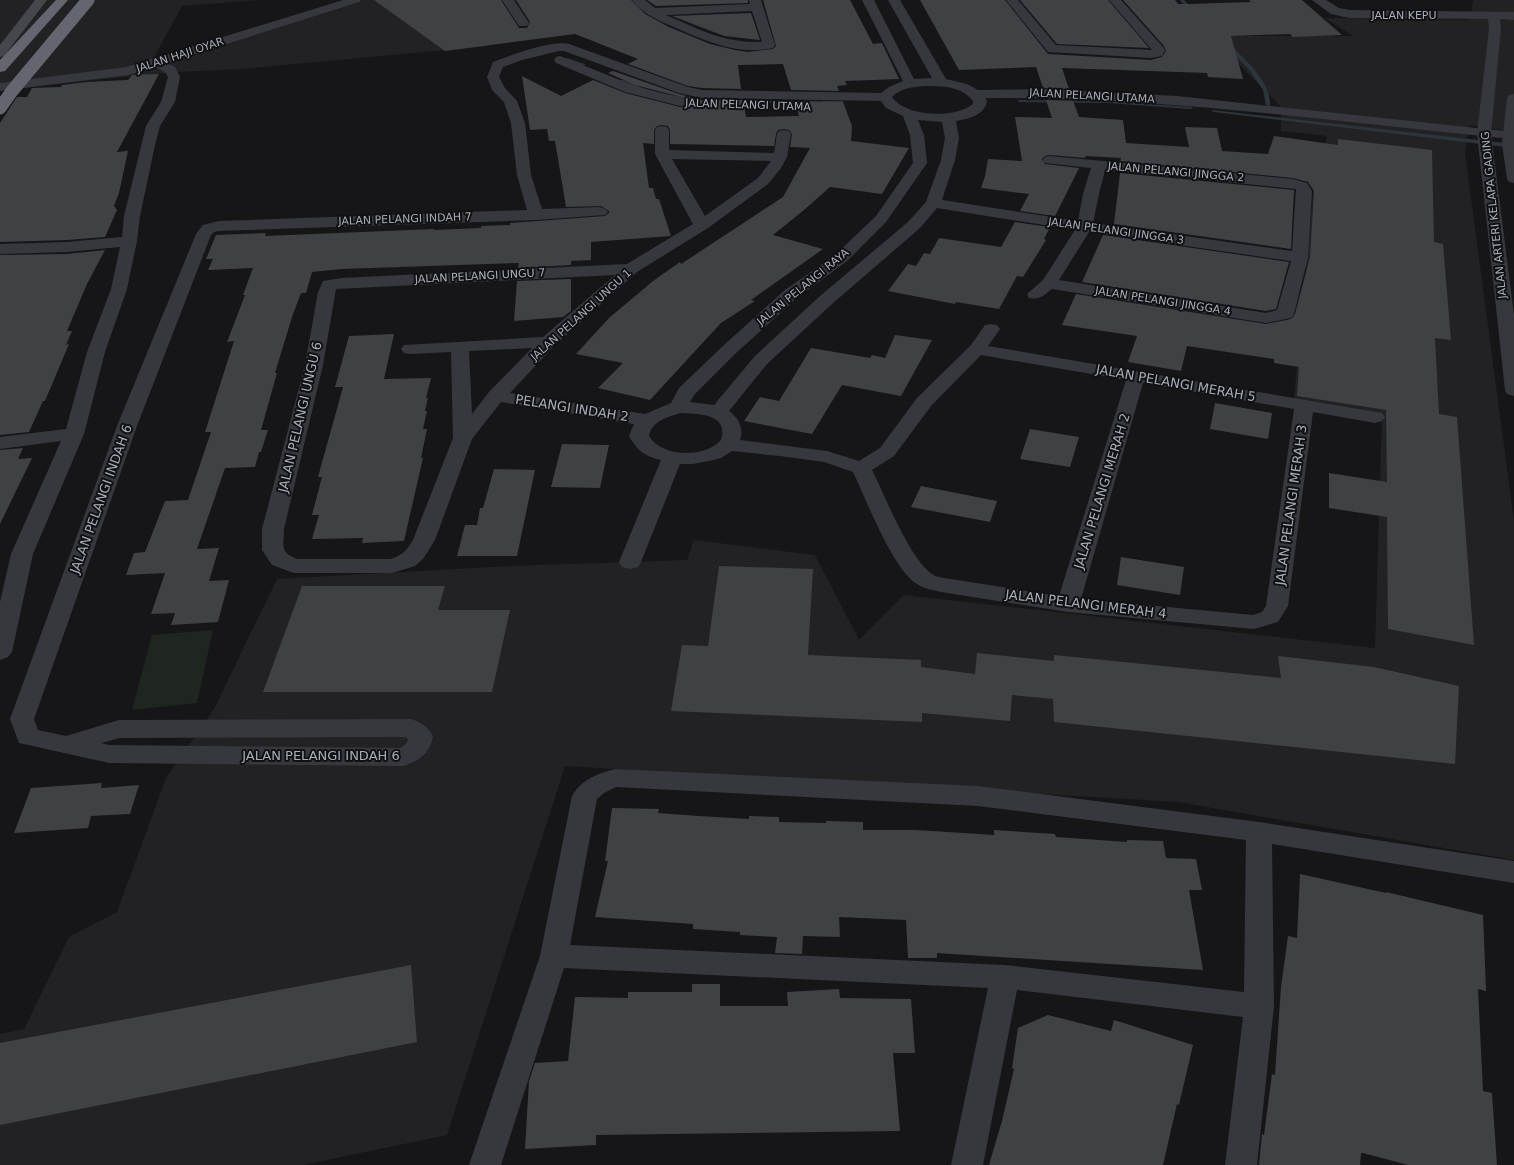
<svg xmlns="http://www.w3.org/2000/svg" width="1514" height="1165" viewBox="0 0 1514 1165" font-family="'DejaVu Sans',sans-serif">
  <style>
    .built { fill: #222225 }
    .green { fill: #1e261f }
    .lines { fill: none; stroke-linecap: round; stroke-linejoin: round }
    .stream { fill: #2c353c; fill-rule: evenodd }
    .building { fill: #404145 }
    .minor { fill: #37383d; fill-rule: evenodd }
    .tertiary { fill: #37383d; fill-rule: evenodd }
    .secondary { fill: #45474d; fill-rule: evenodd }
    .motorway { fill: #63666e; fill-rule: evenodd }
    .motorway-bridge { stroke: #63666e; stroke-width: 13 }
    .labels { text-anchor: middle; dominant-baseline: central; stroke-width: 4; stroke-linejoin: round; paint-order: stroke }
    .far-street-label { font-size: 11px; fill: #a8adb8; stroke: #111113 }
    .street-label { font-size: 13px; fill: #a8adb8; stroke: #111113 }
  </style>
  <rect width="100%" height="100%" fill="#161618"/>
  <path class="built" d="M 0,0 L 260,0 L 182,6 L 153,59 L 353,0 L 420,0 L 489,46 L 241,69 L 178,72 L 0,89 Z
    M 1473,0 L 1514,0 L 1514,132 L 1469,125 L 1465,153 L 1514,521 L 1514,860 L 1178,802 L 565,766 L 447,1135 L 303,1165 L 0,1165 L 0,1034 L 24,1029 L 69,937 L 117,912 L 166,778 L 214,709 L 277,579 L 511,566 L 687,560 L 694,540 L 815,555 L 859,640 L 904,595 L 1375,648 L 1382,414 L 1294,399 L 1314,182 L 1327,136 L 1281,131 L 1281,107 L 1211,36 L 1353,36 L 1325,18 L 1470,20 Z"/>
  <path class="green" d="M 213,630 L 197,703 L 132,710 L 152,635 Z"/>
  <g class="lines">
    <path class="stream" d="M 1180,0 L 1184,0 L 1195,11 L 1195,13 L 1191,13 Z
      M 1226,45 L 1230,45 C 1245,59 1272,83 1270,106 L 1266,105 L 1263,90 L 1248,68 L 1226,47 Z
      M 567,58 L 585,64 L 585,65 L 581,66 L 565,60 L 565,59 Z
      M 619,80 L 623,80 L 648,90 L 644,91 L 619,82 Z
      M 663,94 L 693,98 L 695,99 L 693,100 L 665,96 L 663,96 Z
      M 1018,100 L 1108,101 L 1191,107 L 1193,108 L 1191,109 L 1108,103 L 1020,102 L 1018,101 Z
      M 730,101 L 805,101 L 807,102 L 805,103 L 730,103 Z
      M 822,101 L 842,101 L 844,102 L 842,103 L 822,103 Z
      M 1212,110 L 1514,144 L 1514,148 L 1214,112 L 1212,111 Z"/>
  </g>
  <path class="building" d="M 374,0 L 501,0 L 519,28 L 527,28 L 530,22 L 516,0 L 631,0 L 645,14 L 669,27 L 710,44 L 735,50 L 748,52 L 773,49 L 776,46 L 763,0 L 850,0 L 873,44 L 882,43 L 899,79 L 845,81 L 847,85 L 837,86 L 839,91 L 791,90 L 783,64 L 741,65 L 738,65 L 741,89 L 702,88 L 688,86 L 628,64 L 638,59 L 575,34 L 445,51 Z
    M 647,0 L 748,0 L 748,3 L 656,6 Z
    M 920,0 L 1005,0 L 1048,54 L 1151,60 L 1162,57 L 1166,51 L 1164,46 L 1123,0 L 1175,0 L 1178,4 L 1189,4 L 1251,2 L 1249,0 L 1302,0 L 1342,35 L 1293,37 L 1290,34 L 1231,36 L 1243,79 L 1208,77 L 1207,73 L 1062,68 L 1069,89 L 1043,88 L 1036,67 L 959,70 Z
    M 1020,0 L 1108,0 L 1149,48 L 1057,44 Z
    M 751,13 L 760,40 L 724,36 L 672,16 Z
    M 613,71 L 679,94 L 702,100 L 743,100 L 746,117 L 799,116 L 795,101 L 843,102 L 852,126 L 851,141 L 909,148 L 882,194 L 830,187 L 804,210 L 773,235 L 823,249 L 751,300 L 755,301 L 721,323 L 650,400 L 598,388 L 623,363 L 576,354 L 609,318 L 653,281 L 680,262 L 681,264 L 783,197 L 810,148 L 790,147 L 792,134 L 789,130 L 784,129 L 778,130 L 776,134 L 774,146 L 670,144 L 670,130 L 668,126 L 662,125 L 657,126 L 654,130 L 654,144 L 643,143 L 649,188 L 653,188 L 656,199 L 659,199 L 671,236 L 591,242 L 591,260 L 571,261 L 571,265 L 518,268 L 519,263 L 342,269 L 312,272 L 306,293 L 301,293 L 292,317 L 275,373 L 277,373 L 261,430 L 268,430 L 261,452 L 259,452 L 255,467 L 225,468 L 197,549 L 219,548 L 209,581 L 229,580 L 218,622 L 171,625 L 175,613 L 151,614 L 165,573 L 126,575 L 134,553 L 145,552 L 165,501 L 188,500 L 211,432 L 205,432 L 234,341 L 227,342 L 245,295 L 243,295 L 253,268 L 208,270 L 213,259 L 206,259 L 216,235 L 266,233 L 265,236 L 434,229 L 434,230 L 481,228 L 481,226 L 510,225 L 510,223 L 605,216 L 609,213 L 609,211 L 601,206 L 566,207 L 555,141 L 549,141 L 547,129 L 530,130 L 522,76 L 561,96 L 593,80 L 625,93 L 680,107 L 685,106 L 688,103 L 685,98 L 635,85 L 608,73 Z
    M 159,74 L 117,152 L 128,151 L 119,193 L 114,206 L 117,210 L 105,237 L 67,240 L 0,242 L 0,123 L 17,97 L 27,97 L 32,88 L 61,87 L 62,85 L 87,82 L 128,80 L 132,75 Z
    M 1046,100 L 1073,101 L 1079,117 L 1123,120 L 1126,143 L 1189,147 L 1185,127 L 1217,128 L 1222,151 L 1268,154 L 1274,136 L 1338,145 L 1338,139 L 1432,150 L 1434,242 L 1443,244 L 1451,340 L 1435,338 L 1439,414 L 1457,417 L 1474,645 L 1388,629 L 1387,517 L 1329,508 L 1329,473 L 1387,482 L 1386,410 L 1297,396 L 1299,367 L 1274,363 L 1274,359 L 1187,346 L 1181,371 L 1128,362 L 1137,336 L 1062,325 L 1076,294 L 1266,324 L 1291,319 L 1295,314 L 1310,257 L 1314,191 L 1308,182 L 1293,178 L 1120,161 L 1121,158 L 1086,156 L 1085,158 L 1050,155 L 1045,156 L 1042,159 L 1045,164 L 1079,168 L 1055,216 L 1020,211 L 1029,194 L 981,188 L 985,176 L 988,159 L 1022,161 L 1015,117 L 1052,118 Z
    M 1120,173 L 1294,190 L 1291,249 L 1114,224 Z
    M 1015,222 L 1050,227 L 1044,239 L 1046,240 L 1023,277 L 1017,276 L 999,309 L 956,302 L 955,304 L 888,291 L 908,264 L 916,266 L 924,253 L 930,254 L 939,238 L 1001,247 Z
    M 1103,235 L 1289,262 L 1276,309 L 1266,311 L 1082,282 Z
    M 105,250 L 87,284 L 67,331 L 72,331 L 66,345 L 69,344 L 45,401 L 43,401 L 29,432 L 0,435 L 0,255 L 67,254 Z
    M 571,279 L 571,311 L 563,317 L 514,321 L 517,281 Z
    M 394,334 L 384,379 L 431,378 L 426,398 L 428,398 L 425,411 L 427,411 L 423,429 L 427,429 L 421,458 L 423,458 L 404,541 L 362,543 L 363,538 L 312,539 L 319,515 L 312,515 L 322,477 L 318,477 L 343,387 L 335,387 L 349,336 Z
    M 895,335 L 932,340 L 901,396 L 842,385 L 812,434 L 744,421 L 760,397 L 779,401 L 811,348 L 870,358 L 872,355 L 885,358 Z
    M 1215,403 L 1272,413 L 1268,439 L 1210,429 Z
    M 1030,429 L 1079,437 L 1070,467 L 1020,459 Z
    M 562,444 L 609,445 L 600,488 L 551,487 Z
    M 23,448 L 18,459 L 32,458 L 0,524 L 0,450 Z
    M 494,469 L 535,470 L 517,556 L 457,556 L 465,525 L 477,525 L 480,508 L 483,508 Z
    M 921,486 L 997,501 L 990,522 L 911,507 Z
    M 1121,557 L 1184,567 L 1180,595 L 1117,585 Z
    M 719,566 L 813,569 L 808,655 L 921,660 L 921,667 L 975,674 L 977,653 L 1054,661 L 1054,655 L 1281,678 L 1278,656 L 1374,667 L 1459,686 L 1455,764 L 1054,722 L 1053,699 L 1012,695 L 1010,721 L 922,713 L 922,722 L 671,711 L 682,645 L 708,646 Z
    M 302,586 L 445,586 L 438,610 L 510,610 L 492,692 L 263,692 Z
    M 102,783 L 101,788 L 139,785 L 130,814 L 91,816 L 88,828 L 14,833 L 31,788 Z
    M 612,808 L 659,809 L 658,813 L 698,816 L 749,819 L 749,816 L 779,817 L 779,822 L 826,823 L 826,821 L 863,822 L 863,830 L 916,830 L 994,835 L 994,830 L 1055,834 L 1056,837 L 1127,842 L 1127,840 L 1163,841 L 1166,858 L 1196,859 L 1202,890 L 1189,890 L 1203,970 L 937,953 L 937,958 L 908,958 L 906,920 L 839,917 L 840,937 L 803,936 L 802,954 L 775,953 L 777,937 L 740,935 L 740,932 L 693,929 L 693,924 L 595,917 L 608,861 L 605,861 Z
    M 1300,874 L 1386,893 L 1386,892 L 1483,915 L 1486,991 L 1478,989 L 1483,1091 L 1492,1093 L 1497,1165 L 1408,1165 L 1363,1153 L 1361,1153 L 1360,1165 L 1259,1165 L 1262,1134 L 1264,1135 L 1272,1074 L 1275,1075 L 1281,987 L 1288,936 L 1297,938 Z
    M 411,965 L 417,1042 L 0,1125 L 0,1043 Z
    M 692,984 L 720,984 L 720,1006 L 788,1006 L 787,992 L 839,989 L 840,998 L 911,999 L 915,1053 L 893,1053 L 900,1131 L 596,1135 L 596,1145 L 525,1149 L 529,1081 L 535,1063 L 568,1061 L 575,997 L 628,998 L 628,992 L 692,992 Z
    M 1048,1015 L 1111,1031 L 1114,1020 L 1193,1045 L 1179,1105 L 1177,1104 L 1163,1165 L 989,1165 L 1002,1121 L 1014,1069 L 1012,1068 L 1018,1028 Z"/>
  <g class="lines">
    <path class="minor" d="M 343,0 L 361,0 L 359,2 L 167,63 L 175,67 L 180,77 L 175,102 L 160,126 L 155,145 L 140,216 L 137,241 L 127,289 L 105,352 L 84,434 L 33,554 L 12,652 L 8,657 L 0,660 L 0,602 L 11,554 L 61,441 L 0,449 L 0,437 L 66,429 L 87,352 L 111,289 L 120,247 L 67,252 L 0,254 L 0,244 L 67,242 L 122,237 L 124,216 L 146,126 L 161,102 L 168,77 L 165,72 L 155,67 L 128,75 L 0,91 L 0,83 L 126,67 Z
      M 502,0 L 514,0 L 529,23 L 527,26 L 519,26 Z
      M 632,0 L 645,0 L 655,8 L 750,4 L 749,0 L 761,0 L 775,45 L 773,48 C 739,56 706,41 676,28 C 660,21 642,14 632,0 ZM 752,11 L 762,42 C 723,43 701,30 666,15 Z
      M 862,0 L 874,0 L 914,79 L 932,78 L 888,0 L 900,0 L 946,79 L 967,84 L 978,90 L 1043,89 L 1177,96 L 1514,132 L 1514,138 L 1511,139 C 1335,122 1162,96 985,98 L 987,100 C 986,115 968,119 956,121 L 959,138 L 955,160 L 942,200 L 1078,221 L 1083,194 L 1091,168 L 1045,163 L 1043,160 L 1045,157 L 1050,156 L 1293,179 L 1307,183 L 1312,191 L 1308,257 L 1294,314 L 1291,318 L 1266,323 L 1052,289 C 1044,295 1040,300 1029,298 L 1027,294 L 1043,280 L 1075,230 L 937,208 L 920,228 L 832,304 L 767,364 L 729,411 C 739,418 744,429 740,440 L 827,451 L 859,461 L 880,448 L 917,398 L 971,345 L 985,325 L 991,324 L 997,325 L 1000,329 L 988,346 L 1382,413 L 1385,417 L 1382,421 L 1375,423 L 1313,412 L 1288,606 L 1278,622 L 1254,629 L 1068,612 L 941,592 C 934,590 924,589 917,584 C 893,570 866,499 853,472 L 824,462 L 780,456 L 732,451 L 721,458 L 714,460 L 693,464 L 680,464 L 641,562 L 638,567 L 630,569 L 622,567 L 619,562 L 661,460 C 644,456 638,451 629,436 L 634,424 L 501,402 L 472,439 L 435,540 L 423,559 L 415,566 L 392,573 L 294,573 L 272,565 L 262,550 L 262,529 L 305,365 L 318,292 L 323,281 L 341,278 L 627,264 L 693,224 L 655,154 L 655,130 L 657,127 L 662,126 L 667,127 L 669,130 L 669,150 L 774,153 L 777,134 L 779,131 L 784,130 L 789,131 L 791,134 L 787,157 L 781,168 L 768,184 L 708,228 L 637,272 L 554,346 L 510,393 L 645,414 L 671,403 L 679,388 L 724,345 L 785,290 L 835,255 L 876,216 L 913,163 L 910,135 L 903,116 L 886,108 L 881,101 L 702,98 L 679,93 L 564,51 L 559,51 L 522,60 L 503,67 L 499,77 L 505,88 L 517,101 L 525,123 L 531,175 L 542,209 L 600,207 L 605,209 L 608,212 L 605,215 L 536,220 L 219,231 L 214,232 L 211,235 L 137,426 L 34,719 L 38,730 L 66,736 L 119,720 L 411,719 C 421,722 428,727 433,736 C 430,754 419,761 403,766 L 109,763 L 19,743 L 10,719 L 117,426 L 196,234 L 203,225 L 219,221 L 527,210 L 517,175 L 511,123 L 504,102 L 492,90 L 487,77 L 493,62 C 511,55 552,40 569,44 L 688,87 L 702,90 L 881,93 L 889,87 L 903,81 ZM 925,86 C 943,86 961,86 973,101 L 973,104 C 955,119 906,117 892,97 C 901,88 912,87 925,86 ZM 918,120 L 942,122 L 945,138 L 941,160 L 926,202 L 908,222 L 820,296 L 755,356 L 714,405 L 690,402 L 694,395 L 736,353 L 797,298 L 847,261 L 886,222 L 927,163 L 924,135 ZM 672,159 L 771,161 L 758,178 L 705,216 ZM 1105,170 L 1296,189 L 1292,251 L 1093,223 L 1099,194 ZM 1089,232 L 1291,261 L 1277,310 L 1266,313 L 1059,280 ZM 615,275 L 543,337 L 404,345 L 401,349 L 404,353 L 410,354 L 451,352 L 453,438 L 413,540 C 407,550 402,556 390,559 L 297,559 C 279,552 284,546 284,529 L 323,365 L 336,289 ZM 532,348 L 489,392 L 472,414 L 469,351 ZM 981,355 L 1126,380 L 1059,596 L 944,578 C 940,577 936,577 932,574 C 910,559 885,496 872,470 L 894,456 L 931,406 ZM 1143,383 L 1294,409 L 1266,606 L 1262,612 L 1253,615 L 1081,599 ZM 680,413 C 698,414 729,413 721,440 C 705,458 662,458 649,436 C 652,421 666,418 680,413 ZM 405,737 L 408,739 L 407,743 L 400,748 L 109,745 L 101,743 L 120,738 Z
      M 1006,0 L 1018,0 L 1056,45 L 1152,50 L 1109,0 L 1121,0 L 1163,47 L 1165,50 L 1162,56 L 1151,58 L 1048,52 Z
      M 560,56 L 635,86 L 685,99 L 687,102 L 685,105 L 680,106 L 625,92 L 556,63 L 554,60 L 556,57 Z
      M 615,769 L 978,786 L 1259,822 L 1514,861 L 1514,883 L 1272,844 L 1274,1006 L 1257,1165 L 1225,1165 L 1243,1017 L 1017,990 L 983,1165 L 951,1165 L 988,988 L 564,968 L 501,1165 L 469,1165 L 540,956 L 572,796 C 582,779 597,774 615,769 ZM 616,787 L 978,806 L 1246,840 L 1244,992 L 1005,965 L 570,945 L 597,799 L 604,793 Z"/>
    <path class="tertiary" d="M 1312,0 L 1326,0 L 1339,8 L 1349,10 L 1514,12 L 1514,20 L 1500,19 L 1501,29 L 1491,133 L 1514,315 L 1514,396 L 1507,394 L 1505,390 L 1477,133 L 1489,29 L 1488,19 L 1349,18 L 1331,14 Z
      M 1514,94 L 1514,183 L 1509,182 L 1507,179 L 1502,143 L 1507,98 L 1509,95 Z"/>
    <path class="secondary" d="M 35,0 L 47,0 L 4,56 L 0,57 L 0,45 Z"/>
    <path class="motorway" d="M 56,0 L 68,0 L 5,71 L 0,72 L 0,60 Z"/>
    <path class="motorway-bridge" d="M 0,108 L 12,91 L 88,0"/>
  </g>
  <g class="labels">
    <g class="far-street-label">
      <text x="1404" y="15">JALAN KEPU</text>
      <text transform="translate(180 55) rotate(-18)">JALAN HAJI OYAR</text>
      <text transform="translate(1092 96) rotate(3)">JALAN PELANGI UTAMA</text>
      <text transform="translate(748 105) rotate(2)">JALAN PELANGI UTAMA</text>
      <text transform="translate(1176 172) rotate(5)">JALAN PELANGI JINGGA 2</text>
      <text transform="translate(1494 215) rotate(-96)">JALAN ARTERI KELAPA GADING</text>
      <text transform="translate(405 219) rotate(-2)">JALAN PELANGI INDAH 7</text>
      <text transform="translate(1116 231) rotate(8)">JALAN PELANGI JINGGA 3</text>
      <text transform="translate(480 276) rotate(-3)">JALAN PELANGI UNGU 7</text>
      <text transform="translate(803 287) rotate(-39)">JALAN PELANGI RAYA</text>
      <text transform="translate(1163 301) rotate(9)">JALAN PELANGI JINGGA 4</text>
      <text transform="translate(581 315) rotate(-42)">JALAN PELANGI UNGU 1</text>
    </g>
    <g class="street-label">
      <text transform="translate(1176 383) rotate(10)">JALAN PELANGI MERAH 5</text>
      <text transform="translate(572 408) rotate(9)">PELANGI INDAH 2</text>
      <text transform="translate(300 417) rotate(-77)">JALAN PELANGI UNGU 6</text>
      <text transform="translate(1102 491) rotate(-73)">JALAN PELANGI MERAH 2</text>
      <text transform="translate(101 499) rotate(-70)">JALAN PELANGI INDAH 6</text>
      <text transform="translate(1291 505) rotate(-82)">JALAN PELANGI MERAH 3</text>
      <text transform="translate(1086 604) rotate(7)">JALAN PELANGI MERAH 4</text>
      <text x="321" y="755">JALAN PELANGI INDAH 6</text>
    </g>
  </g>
</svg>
